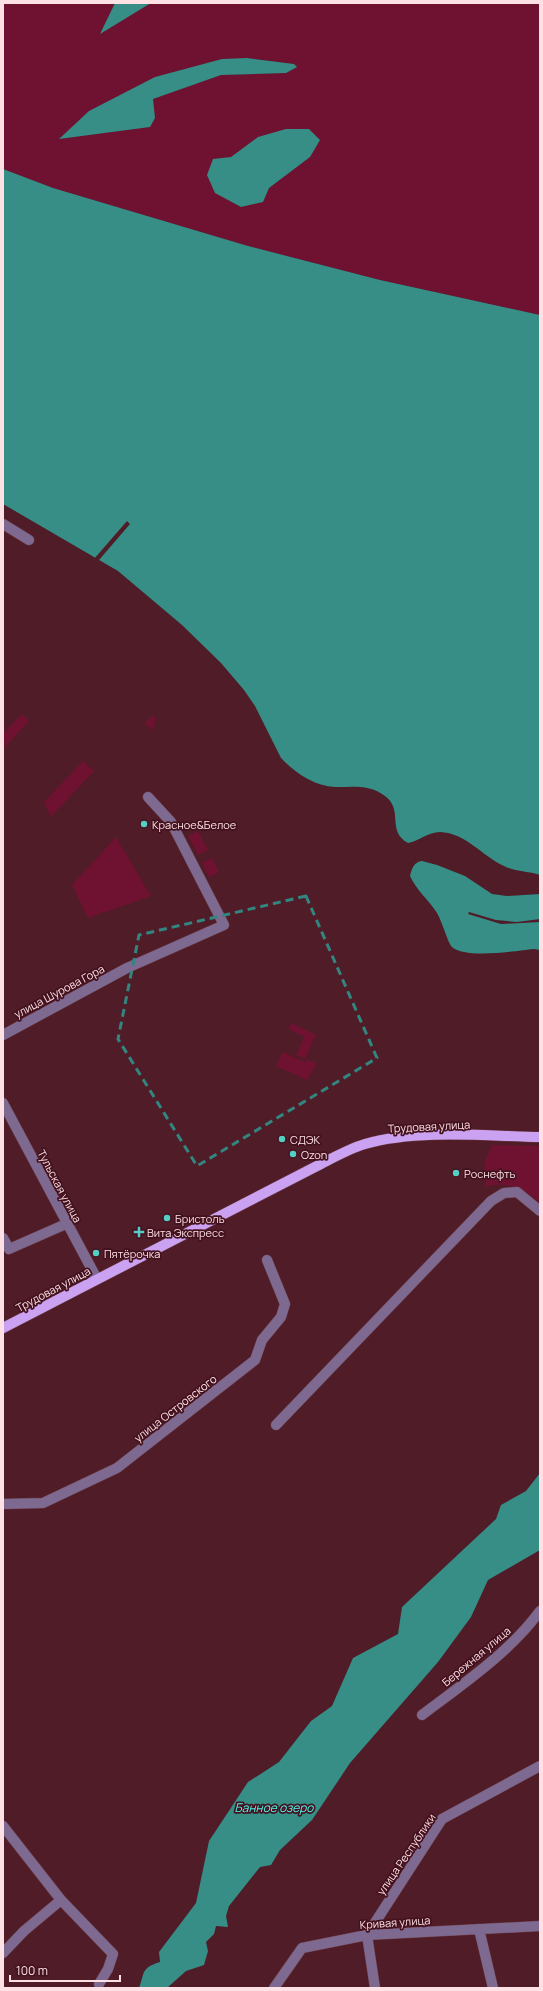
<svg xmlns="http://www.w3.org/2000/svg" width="543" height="1991" viewBox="0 0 543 1991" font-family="Manrope,sans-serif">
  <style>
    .green { fill: #6f1231; fill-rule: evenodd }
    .water { fill: #368e87 }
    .pier { fill: #4f1c28 }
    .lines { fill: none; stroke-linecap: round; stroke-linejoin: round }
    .minor-casing { stroke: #6b3c46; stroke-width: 11 }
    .major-casing { stroke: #6b3c46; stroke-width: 11 }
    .minor { stroke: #7e6a90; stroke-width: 10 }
    .major { stroke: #cba2f1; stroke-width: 10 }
    .marked { fill: none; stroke: #338680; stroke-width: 3; stroke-dasharray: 8 5; stroke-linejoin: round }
    .poi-dot { fill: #56cec4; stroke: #44111f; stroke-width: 1.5 }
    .labels { text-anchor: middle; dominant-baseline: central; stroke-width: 3.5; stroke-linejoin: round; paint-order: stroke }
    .poi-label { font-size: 11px; fill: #fde1e5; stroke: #44111f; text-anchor: start }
    .street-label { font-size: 11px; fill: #fde1e5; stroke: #44111f }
    .water-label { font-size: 12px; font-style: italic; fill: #4ff5e8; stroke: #44111f }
  </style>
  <rect width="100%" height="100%" fill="#4f1c28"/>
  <path class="green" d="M 3,3 L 115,3 L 101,33 L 151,3 L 540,3 L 540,315 L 380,280 L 248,246 L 53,188 L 3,169 ZM 248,58 L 294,64 L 286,73 L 221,75 L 152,99 L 150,127 L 59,139 L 155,77 L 222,59 ZM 231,157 L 310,157 L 269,188 L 263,202 L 241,207 L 215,193 L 213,159 Z
    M 22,714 L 29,721 L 3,749 L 3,733 Z
    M 153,715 L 156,718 L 153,731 L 145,723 Z
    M 83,761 L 94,771 L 51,817 L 44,802 Z
    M 198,831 L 208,850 L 198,855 L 188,836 Z
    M 116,837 L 151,896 L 88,918 L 72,885 Z
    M 212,858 L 219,872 L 209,877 L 202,863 Z
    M 291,1023 L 316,1035 L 305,1059 L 296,1055 L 304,1037 L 289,1029 Z
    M 283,1052 L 305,1062 L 307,1059 L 317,1064 L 307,1080 L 276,1066 Z
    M 492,1145 L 540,1146 L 540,1203 C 524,1188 505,1181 484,1187 L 486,1182 L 484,1163 Z"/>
  <path class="water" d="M 115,3 L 151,3 L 100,34 Z
    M 247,58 L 294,64 L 297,67 L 286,73 L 221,75 L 153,99 L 155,118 L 150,127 L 59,139 L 89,111 L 155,77 L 222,59 Z
    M 286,129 L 309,129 L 320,140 L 310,157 L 269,188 L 263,202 L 241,207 L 215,193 L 207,175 L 213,159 L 231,157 L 258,137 Z
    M 3,169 L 53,188 L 248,246 L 380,280 L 540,315 L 540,875 C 528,871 515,872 504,866 C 482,856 466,833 440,832 C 428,832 419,841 408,843 C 386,831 404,810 385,796 C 370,784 352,787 335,787 C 314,786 295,773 281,758 L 255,706 L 244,690 L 221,663 L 182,625 L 118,571 L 3,504 Z
    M 422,861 L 437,865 L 465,876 L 492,894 L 507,896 L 540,894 L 540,950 L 534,949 C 516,951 465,959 452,947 C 448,943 442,921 437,913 C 429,900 416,890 410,876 C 412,868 414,862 422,861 Z
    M 540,1473 L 540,1550 L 488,1580 L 471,1617 L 438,1662 L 350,1763 L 312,1820 L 280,1850 L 271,1865 L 260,1867 L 229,1906 L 226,1916 L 228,1927 L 216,1926 L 214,1934 L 206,1942 L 208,1951 L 204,1965 L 186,1971 L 167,1988 L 139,1988 C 145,1972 141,1968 160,1962 L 159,1952 L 196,1903 L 209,1841 L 248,1782 L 279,1762 L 311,1721 L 332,1706 L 353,1658 L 398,1634 L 402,1607 L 496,1519 L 501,1505 L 526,1491 Z"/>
  <path class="pier" d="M 127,521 L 130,524 L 99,560 L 98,562 L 94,559 Z
    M 469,912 L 496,920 L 517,922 L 540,919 L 540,922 L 501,924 L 468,914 Z"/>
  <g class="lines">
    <g class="minor-casing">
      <path id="minor" d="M 3,524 L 29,540
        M 3,1035 L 127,968 L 224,925 L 171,822 L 148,797
        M 3,1103 L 97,1279
        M 3,1238 L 9,1249 L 66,1224
        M 276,1425 L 491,1201 L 504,1193 L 517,1192 L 540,1211
        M 3,1504 L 43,1503 L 117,1468 L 255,1360 L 262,1340 L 281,1317 L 285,1304 L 267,1260
        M 422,1715 C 463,1684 510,1652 540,1611
        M 3,1826 L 61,1900 L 113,1954 L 108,1969 L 99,1984
        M 479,1929 L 493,1988
        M 3,1953 L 24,1931 L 61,1900
        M 274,1988 L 302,1948 L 367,1935 L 540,1926
        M 375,1988 L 367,1935 L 442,1819 L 540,1766"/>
    </g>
    <g class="major-casing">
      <path id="major" d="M 3,1328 L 315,1167 C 331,1159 348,1149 365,1144 C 417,1129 486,1136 540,1137"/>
    </g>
    <use href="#minor" class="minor"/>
    <use href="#major" class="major"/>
  </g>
  <path class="marked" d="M 306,896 L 377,1058 L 197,1166 L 118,1039 L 139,935 Z"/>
  <g class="poi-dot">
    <circle cx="144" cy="824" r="4"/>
    <circle cx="282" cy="1139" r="4"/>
    <circle cx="293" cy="1154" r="4"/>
    <circle cx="456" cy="1173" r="4"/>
    <circle cx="167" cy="1218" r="4"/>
    <path d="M137 1226h4v4h4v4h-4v4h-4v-4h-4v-4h4z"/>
    <circle cx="96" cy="1253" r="4"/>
  </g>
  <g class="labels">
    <g class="poi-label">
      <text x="152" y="824">Красное&amp;Белое</text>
      <text x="290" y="1139">СДЭК</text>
      <text x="301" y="1154">Ozon</text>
      <text x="464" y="1173">Роснефть</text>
      <text x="175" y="1218">Бристоль</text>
      <text x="147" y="1232">Вита Экспресс</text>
      <text x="104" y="1253">Пятёрочка</text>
    </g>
    <g class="street-label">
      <text transform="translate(59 991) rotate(-28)">улица Шурова Гора</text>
      <text transform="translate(429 1126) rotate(-3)">Трудовая улица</text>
      <text transform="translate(60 1186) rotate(62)">Тульская улица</text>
      <text transform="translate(53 1289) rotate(-28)">Трудовая улица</text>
      <text transform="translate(175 1408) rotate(-38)">улица Островского</text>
      <text transform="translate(476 1656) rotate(-40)">Бережная улица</text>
      <text transform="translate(406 1854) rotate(-56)">улица Республики</text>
      <text transform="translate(395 1922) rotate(-4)">Кривая улица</text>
    </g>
    <g class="water-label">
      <text x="274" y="1807">Банное озеро</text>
    </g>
  </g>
  <rect width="543" height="1991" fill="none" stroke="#fde1e5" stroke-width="8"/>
  <path d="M10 1975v6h110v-6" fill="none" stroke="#fde1e5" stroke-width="2"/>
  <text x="16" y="1975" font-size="12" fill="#fde1e5" stroke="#44111f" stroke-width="3" paint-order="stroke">100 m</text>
</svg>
